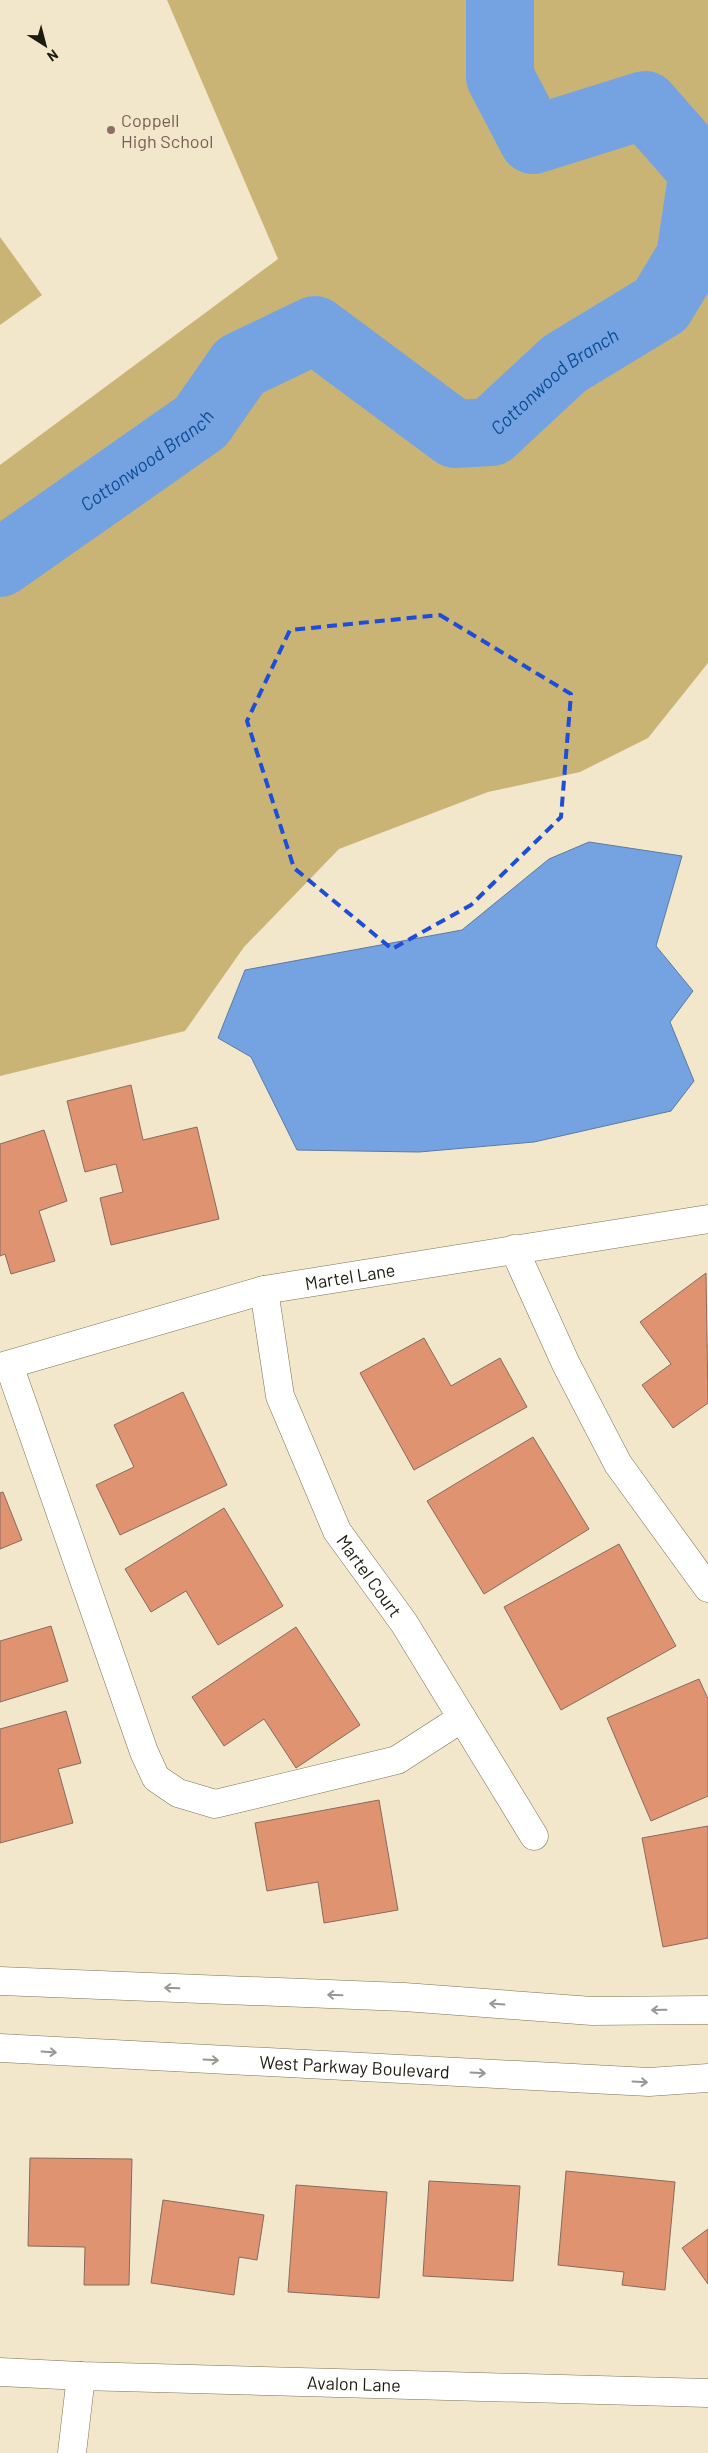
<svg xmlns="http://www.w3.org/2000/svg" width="708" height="2453" viewBox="0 0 708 2453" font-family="Barlow,sans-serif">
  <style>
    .green { fill: #c9b476 }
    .water { fill: #75a3e2; stroke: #5b7aa3 }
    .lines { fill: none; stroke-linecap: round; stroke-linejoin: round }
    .river { stroke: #75a3e2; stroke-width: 68 }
    .building { fill: #df9371; stroke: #876b5f }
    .minor-casing { stroke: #7b7258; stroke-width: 29 }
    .minor { stroke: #fff; stroke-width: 28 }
    .oneway { stroke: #999893 }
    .marked { fill: none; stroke: #1d4ed8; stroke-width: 4; stroke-dasharray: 10 6; stroke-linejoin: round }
    .education-dot { fill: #8d6e63; stroke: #f2e7ca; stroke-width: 2 }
    .labels { text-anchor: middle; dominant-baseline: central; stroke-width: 5; stroke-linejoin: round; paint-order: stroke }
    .education-label { font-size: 18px; fill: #785e54; stroke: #f2e7ca; text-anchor: start }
    .street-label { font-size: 18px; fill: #1d1a0f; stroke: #f2e7ca }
    .water-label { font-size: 19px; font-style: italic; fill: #0a4b94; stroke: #f2e7ca }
  </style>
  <rect width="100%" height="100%" fill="#f2e7ca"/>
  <path class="green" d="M 167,0 L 708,0 L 708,663 L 648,738 L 580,772 L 488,792 L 339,849 L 244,947 L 185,1031 L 0,1076 L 0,465 L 278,259 Z
    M 0,237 L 42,295 L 0,325 Z"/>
  <path class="water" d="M 589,842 L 682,856 L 656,946 L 693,991 L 670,1022 L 694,1081 L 671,1111 L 534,1142 L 419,1152 L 297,1150 L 251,1057 L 218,1038 L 245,970 L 462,930 L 549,859 Z"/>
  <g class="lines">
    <path class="river" id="s1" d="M 0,563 L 201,422 L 240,366 L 315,330 L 455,434 L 491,432 L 564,364 L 661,305 L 690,257 L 703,171 L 645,105 L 533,140 L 500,77 L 500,0"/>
  </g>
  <path class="building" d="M 131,1085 L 143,1140 L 197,1127 L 219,1219 L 111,1245 L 100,1198 L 123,1192 L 116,1164 L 85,1172 L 67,1101 Z
    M 44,1130 L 67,1201 L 39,1211 L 55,1261 L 11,1274 L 5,1254 L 0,1256 L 0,1144 Z
    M 706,1273 L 708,1403 L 673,1428 L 642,1385 L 671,1364 L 640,1322 Z
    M 424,1338 L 451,1386 L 500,1358 L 527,1407 L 414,1470 L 360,1373 Z
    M 183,1392 L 227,1485 L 120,1535 L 96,1485 L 134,1467 L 114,1425 Z
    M 533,1437 L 589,1529 L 484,1594 L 427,1501 Z
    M 3,1492 L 22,1540 L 0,1549 L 0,1493 Z
    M 224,1508 L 283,1606 L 218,1645 L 186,1591 L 151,1612 L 125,1569 Z
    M 619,1544 L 676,1646 L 561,1710 L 504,1607 Z
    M 51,1626 L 68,1681 L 0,1702 L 0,1641 Z
    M 296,1627 L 360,1725 L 296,1768 L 264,1719 L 224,1746 L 192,1697 Z
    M 699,1679 L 708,1699 L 708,1796 L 651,1821 L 607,1718 Z
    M 66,1711 L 81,1763 L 58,1769 L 73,1823 L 0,1843 L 0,1729 Z
    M 379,1800 L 398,1910 L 324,1923 L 318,1882 L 267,1891 L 255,1823 Z
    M 708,1826 L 708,1938 L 663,1947 L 642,1838 Z
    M 30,2158 L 132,2159 L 129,2285 L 84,2285 L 85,2247 L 28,2246 Z
    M 566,2171 L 675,2182 L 665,2290 L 622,2285 L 624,2272 L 558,2265 Z
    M 429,2181 L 520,2186 L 513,2281 L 423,2276 Z
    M 296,2185 L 387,2192 L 379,2298 L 288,2292 Z
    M 163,2200 L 264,2215 L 257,2260 L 239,2257 L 234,2295 L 151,2283 Z
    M 708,2229 L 708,2284 L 682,2248 Z"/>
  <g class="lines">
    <g class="minor-casing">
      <g id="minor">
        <path d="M 514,1249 L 566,1364 L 618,1464 L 708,1588"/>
        <path id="s2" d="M 264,1290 L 280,1396 L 337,1531 L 404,1623 L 534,1836"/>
        <path d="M 9,1365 L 144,1752 L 156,1778 L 178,1793 L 215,1804 L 397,1760 L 462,1718"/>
        <path id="s3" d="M 0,1367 L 264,1290 L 708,1219"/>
        <path d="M 0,1981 L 404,1997 L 592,2011 L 708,2010"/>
        <path id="s4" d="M 0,2048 L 649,2082 L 708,2078"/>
        <path id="s5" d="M 0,2372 L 81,2376 L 708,2393"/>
        <path d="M 72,2453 L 81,2376"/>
      </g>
    </g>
    <use href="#minor" class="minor"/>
  </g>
  <defs><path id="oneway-shaft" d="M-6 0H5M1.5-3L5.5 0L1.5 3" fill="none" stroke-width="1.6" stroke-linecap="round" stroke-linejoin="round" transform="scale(1.25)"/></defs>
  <g class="oneway">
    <use href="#oneway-shaft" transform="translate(172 1988) rotate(-178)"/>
    <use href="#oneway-shaft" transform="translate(335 1995) rotate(-178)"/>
    <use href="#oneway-shaft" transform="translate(497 2004) rotate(-176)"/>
    <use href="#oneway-shaft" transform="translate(659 2010) rotate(179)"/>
    <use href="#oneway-shaft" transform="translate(49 2052) rotate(4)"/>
    <use href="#oneway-shaft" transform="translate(211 2060) rotate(3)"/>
    <use href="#oneway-shaft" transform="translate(478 2073) rotate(3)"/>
    <use href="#oneway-shaft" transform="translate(640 2082) rotate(3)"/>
  </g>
  <path class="marked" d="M 440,615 L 571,694 L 561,817 L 471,905 L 392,949 L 294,868 L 247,721 L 290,630 Z"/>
  <circle class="education-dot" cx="111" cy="130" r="5"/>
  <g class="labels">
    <g class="education-label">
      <text x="121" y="120">Coppell<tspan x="121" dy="21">High School</tspan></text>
    </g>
    <g class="street-label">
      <text stroke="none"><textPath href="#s3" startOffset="362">Martel Lane</textPath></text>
      <text stroke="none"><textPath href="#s2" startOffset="309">Martel Court</textPath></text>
      <text stroke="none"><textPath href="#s4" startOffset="355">West Parkway Boulevard</textPath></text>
      <text stroke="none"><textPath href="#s5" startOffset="354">Avalon Lane</textPath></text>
    </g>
    <g class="water-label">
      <text stroke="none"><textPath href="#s1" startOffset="689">Cottonwood Branch</textPath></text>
      <text stroke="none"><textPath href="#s1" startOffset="179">Cottonwood Branch</textPath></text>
    </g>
  </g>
  <g transform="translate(45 45) rotate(144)" stroke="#f2e7ca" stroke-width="4" paint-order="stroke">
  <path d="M0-4L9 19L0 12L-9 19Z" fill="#1d1a0f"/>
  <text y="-8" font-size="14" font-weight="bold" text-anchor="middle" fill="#1d1a0f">N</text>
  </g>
</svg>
